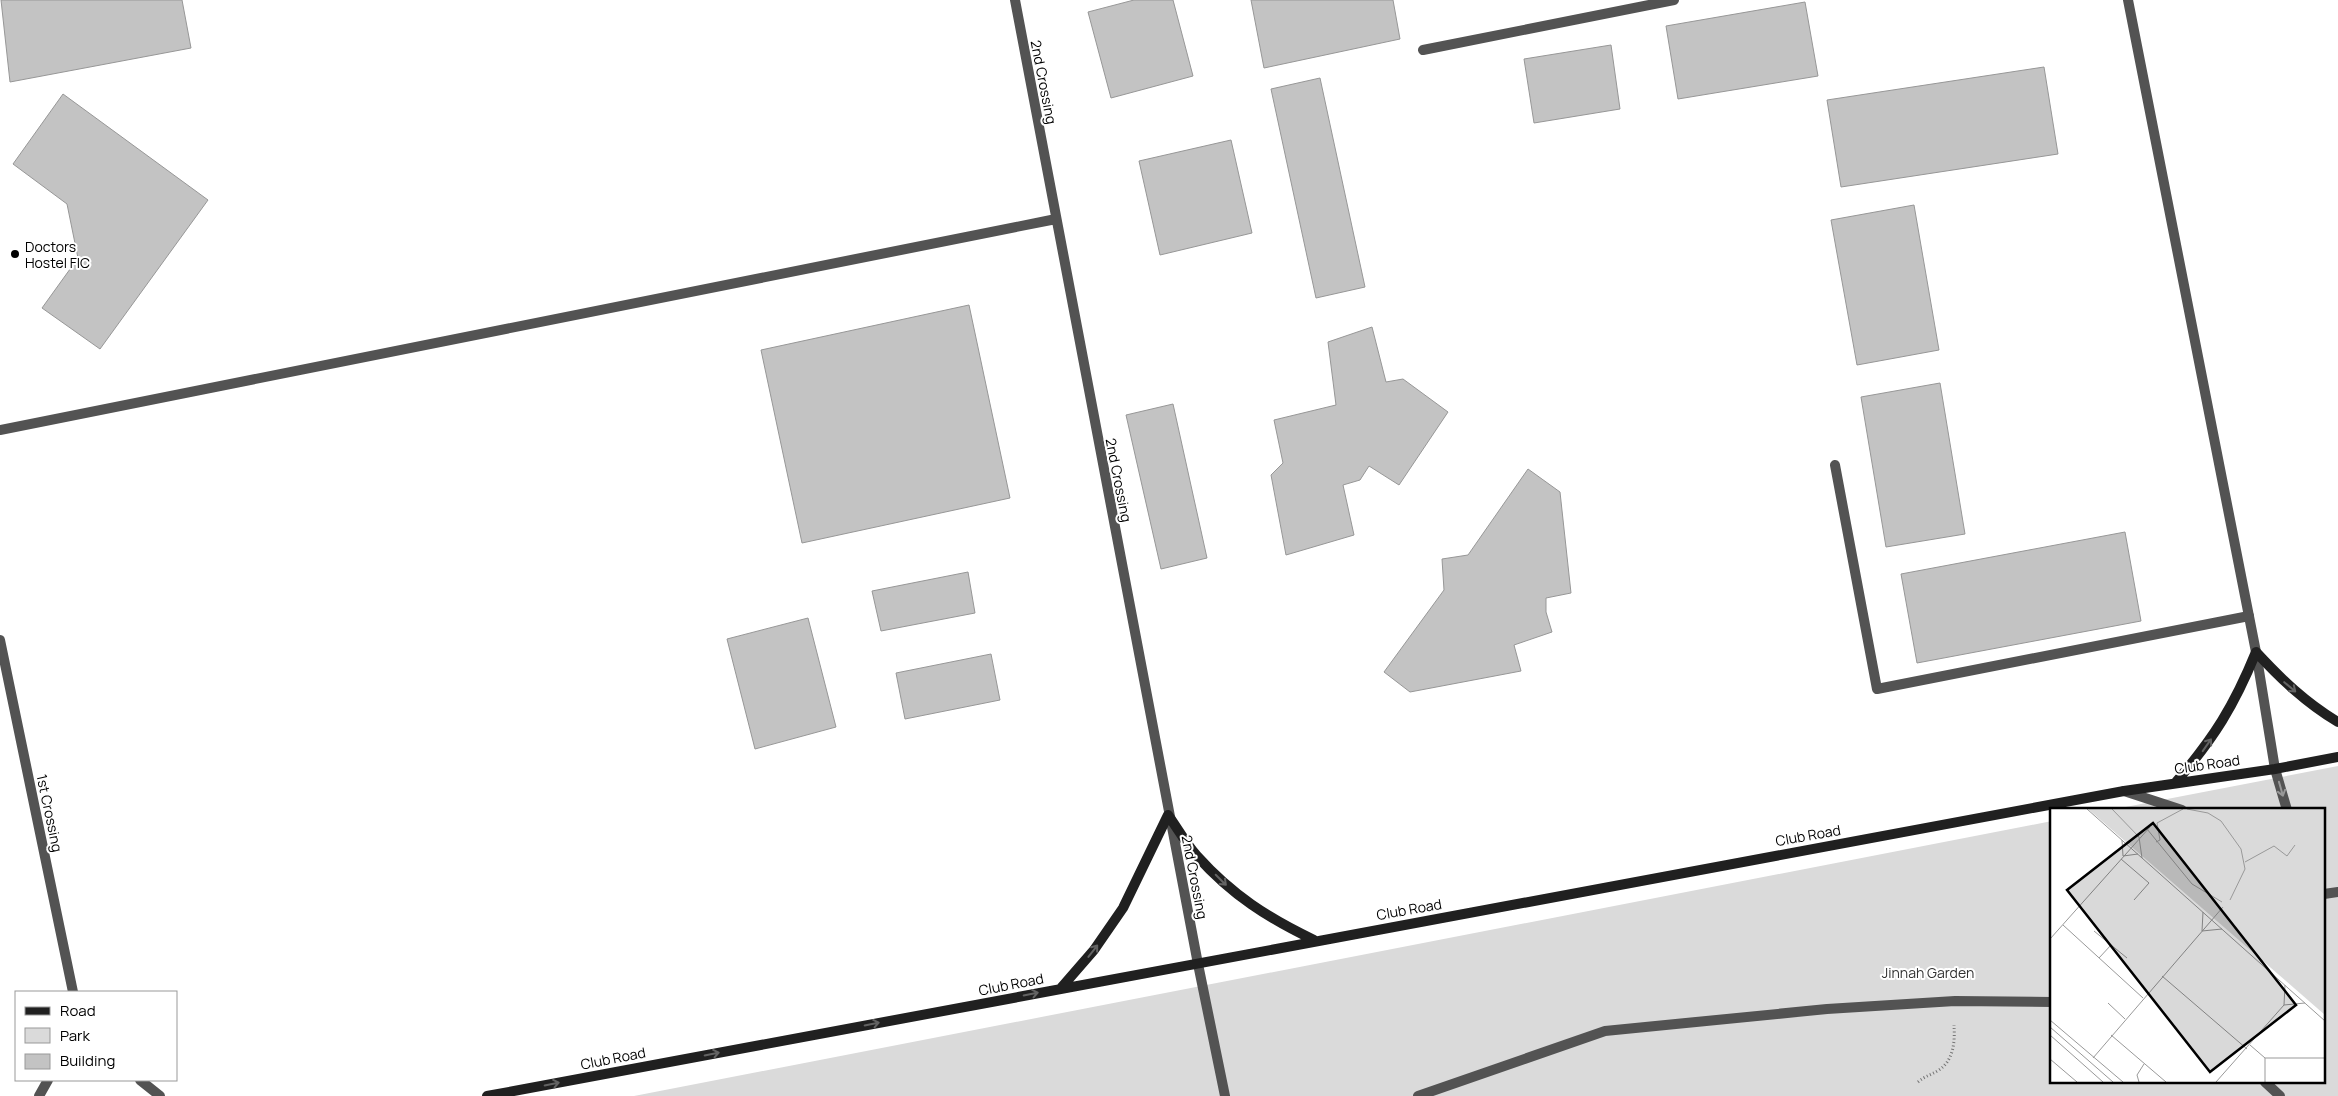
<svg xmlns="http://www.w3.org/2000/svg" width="2338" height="1096" viewBox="0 0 2338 1096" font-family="Manrope,sans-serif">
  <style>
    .green { fill: #dadada }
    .building { fill: #c3c3c3; stroke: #979797 }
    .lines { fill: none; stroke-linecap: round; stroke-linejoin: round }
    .path { stroke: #757575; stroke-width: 3; stroke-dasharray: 1 2.5; stroke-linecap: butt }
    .lane { stroke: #535353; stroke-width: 10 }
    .street { stroke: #535353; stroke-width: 10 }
    .secondary { stroke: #202020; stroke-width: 10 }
    .oneway { stroke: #636363 }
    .oneway2 { stroke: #989898 }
    .poi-dot { fill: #000; stroke: #fff; stroke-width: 2 }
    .labels { text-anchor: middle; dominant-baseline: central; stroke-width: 4; stroke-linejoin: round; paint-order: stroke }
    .street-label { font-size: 14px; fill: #000; stroke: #fff }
    .poi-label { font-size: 14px; fill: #000; stroke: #fff; text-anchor: start }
    .park-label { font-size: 14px; fill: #313131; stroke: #fff }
    .inset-road { fill: none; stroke: #999; stroke-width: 1 }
    .view { fill: #000; fill-opacity: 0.15; stroke: #000; stroke-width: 2.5 }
    .inset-edge { fill: none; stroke: #000; stroke-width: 2.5 }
  </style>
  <rect width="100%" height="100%" fill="#fff"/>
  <path class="green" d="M 2338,766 L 2338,1096 L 634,1096 L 2052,821 L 2052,1082 L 2324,1082 L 2324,810 L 2110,810 Z"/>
  <path class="building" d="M 1,0 L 182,0 L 191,48 L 10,82 Z
    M 1134,0 L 1173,0 L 1193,76 L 1111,98 L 1088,12 Z
    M 1251,0 L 1393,0 L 1400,39 L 1264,68 Z
    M 1805,2 L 1818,76 L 1678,99 L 1666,26 Z
    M 1611,45 L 1620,109 L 1534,123 L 1524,59 Z
    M 2044,67 L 2058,154 L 1841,187 L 1827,100 Z
    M 1320,78 L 1365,287 L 1316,298 L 1271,89 Z
    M 63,94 L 208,200 L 100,349 L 42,308 L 78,258 L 67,204 L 13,164 Z
    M 1231,140 L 1252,233 L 1160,255 L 1139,161 Z
    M 1914,205 L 1939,350 L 1857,365 L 1831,220 Z
    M 969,305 L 1010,498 L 802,543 L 761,350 Z
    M 1372,327 L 1386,382 L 1403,379 L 1448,412 L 1399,485 L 1369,466 L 1360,480 L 1343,485 L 1354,535 L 1286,555 L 1271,475 L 1283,463 L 1274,420 L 1336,405 L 1328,342 Z
    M 1940,383 L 1965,534 L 1886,547 L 1861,397 Z
    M 1173,404 L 1207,558 L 1161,569 L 1126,415 Z
    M 1528,469 L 1560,492 L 1571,593 L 1546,598 L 1546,612 L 1552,632 L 1514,645 L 1521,671 L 1410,692 L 1384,672 L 1444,590 L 1442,559 L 1468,555 Z
    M 2125,532 L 2141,621 L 1917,663 L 1901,574 Z
    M 968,572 L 975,613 L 881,631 L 872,591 Z
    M 808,618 L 836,727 L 755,749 L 727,639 Z
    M 991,654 L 1000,700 L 905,719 L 896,673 Z"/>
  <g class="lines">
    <path class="path" d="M 1918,1082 C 1925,1076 1931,1075 1939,1070 C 1954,1060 1955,1041 1954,1025"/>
    <path class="lane" d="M 1423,50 L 1674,0
      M 1835,465 L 1877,689 L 2249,616
      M 2275,769 L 2287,810
      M 2124,791 L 2182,810
      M 2324,894 L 2338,892
      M 1198,964 L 1225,1096
      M 2265,1082 L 2280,1096
      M 1418,1096 L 1605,1031 L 1827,1009 L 1955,1001 L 2052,1002"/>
    <path class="street" d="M 1015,0 L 1198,964
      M 2128,0 L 2256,652 L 2275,769
      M 0,430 L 1056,219
      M 0,640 L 73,992
      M 140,1080 L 160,1096
      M 39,1096 L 48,1080"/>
    <path class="secondary" d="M 2176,782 C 2214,738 2234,706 2256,652 C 2281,679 2306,703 2338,722
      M 1168,815 C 1178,829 1186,844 1197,856 C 1232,895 1268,918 1314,940
      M 1061,988 L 1094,950 L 1123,908 L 1168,815
      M 487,1096 L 2124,791 L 2275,769 L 2338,757"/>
  </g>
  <defs><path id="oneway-shaft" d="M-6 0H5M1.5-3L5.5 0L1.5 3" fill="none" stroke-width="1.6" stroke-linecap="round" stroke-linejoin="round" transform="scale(1.25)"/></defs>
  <g class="oneway">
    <use href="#oneway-shaft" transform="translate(2290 687) rotate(40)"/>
    <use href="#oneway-shaft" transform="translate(2207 745) rotate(-55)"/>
    <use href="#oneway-shaft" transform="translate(1221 880) rotate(45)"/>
    <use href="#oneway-shaft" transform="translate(1093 951) rotate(-52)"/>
    <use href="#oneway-shaft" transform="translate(1031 994) rotate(-11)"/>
    <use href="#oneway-shaft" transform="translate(872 1024) rotate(-11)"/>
    <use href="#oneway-shaft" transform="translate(712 1054) rotate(-11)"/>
    <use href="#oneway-shaft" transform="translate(552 1084) rotate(-11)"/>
  </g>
  <use class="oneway2" href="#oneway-shaft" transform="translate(2281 789) rotate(74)"/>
  <circle class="poi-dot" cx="15" cy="254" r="5"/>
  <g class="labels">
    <g class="street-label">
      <text transform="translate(1044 82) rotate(79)">2nd Crossing</text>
      <text transform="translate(1119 480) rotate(79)">2nd Crossing</text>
      <text transform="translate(2207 764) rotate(-8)">Club Road</text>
      <text transform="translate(50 813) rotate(78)">1st Crossing</text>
      <text transform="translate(1808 835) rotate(-10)">Club Road</text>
      <text transform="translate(1195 877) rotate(79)">2nd Crossing</text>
      <text transform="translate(1409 909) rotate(-10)">Club Road</text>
      <text transform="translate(1011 984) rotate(-11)">Club Road</text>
      <text transform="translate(613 1058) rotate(-11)">Club Road</text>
    </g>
    <g class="poi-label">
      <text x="25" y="246">Doctors<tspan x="25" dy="16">Hostel FIC</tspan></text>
    </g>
    <g class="park-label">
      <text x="1928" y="972">Jinnah Garden</text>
    </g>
  </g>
  <g transform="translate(2050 808)">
    <rect width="275" height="275" fill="#fff"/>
    <path d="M 38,1 L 275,1 L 275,207 Z" fill="#dadada"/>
    <path class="inset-road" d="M 37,1 L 275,213M 62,1 L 89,29 L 92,50M 137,1 L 158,5 L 171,13 L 191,41 L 195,61 L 180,92M 97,21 L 142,76 L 172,94M 72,32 L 73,48 L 88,46M 106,34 L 110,32 L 107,15 L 133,1M 71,51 L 99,75 L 84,92M 195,54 L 224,38 L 237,48 L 245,37M 153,104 L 152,123 L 172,121M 13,117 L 93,190M 44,123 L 77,150M 0,131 L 100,19M 49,150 L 61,137M 112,168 L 197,241M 58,195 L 75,211M 234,197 L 255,195M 0,212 L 73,274M 0,219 L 63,274M 0,227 L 53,274M 61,227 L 116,274M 200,237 L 215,250 L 215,274M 43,250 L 173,99M 215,250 L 275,250M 0,251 L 27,274M 89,274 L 87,267 L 94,256M 166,274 L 234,197 L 235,177M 275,274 L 275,249"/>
    <path class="view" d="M 103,15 L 246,197 L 160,264 L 17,82 Z"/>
    <rect width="275" height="275" class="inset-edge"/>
  </g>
  <rect x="15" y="991" width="162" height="90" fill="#ffffff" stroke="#999999"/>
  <rect x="25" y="1007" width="25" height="8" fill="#202020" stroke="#999999"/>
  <text x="60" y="1016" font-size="15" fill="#000000">Road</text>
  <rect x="25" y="1028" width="25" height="15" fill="#dadada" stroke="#999999"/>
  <text x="60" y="1041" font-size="15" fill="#000000">Park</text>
  <rect x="25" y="1054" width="25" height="15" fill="#c3c3c3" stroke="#999999"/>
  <text x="60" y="1066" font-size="15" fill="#000000">Building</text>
</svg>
